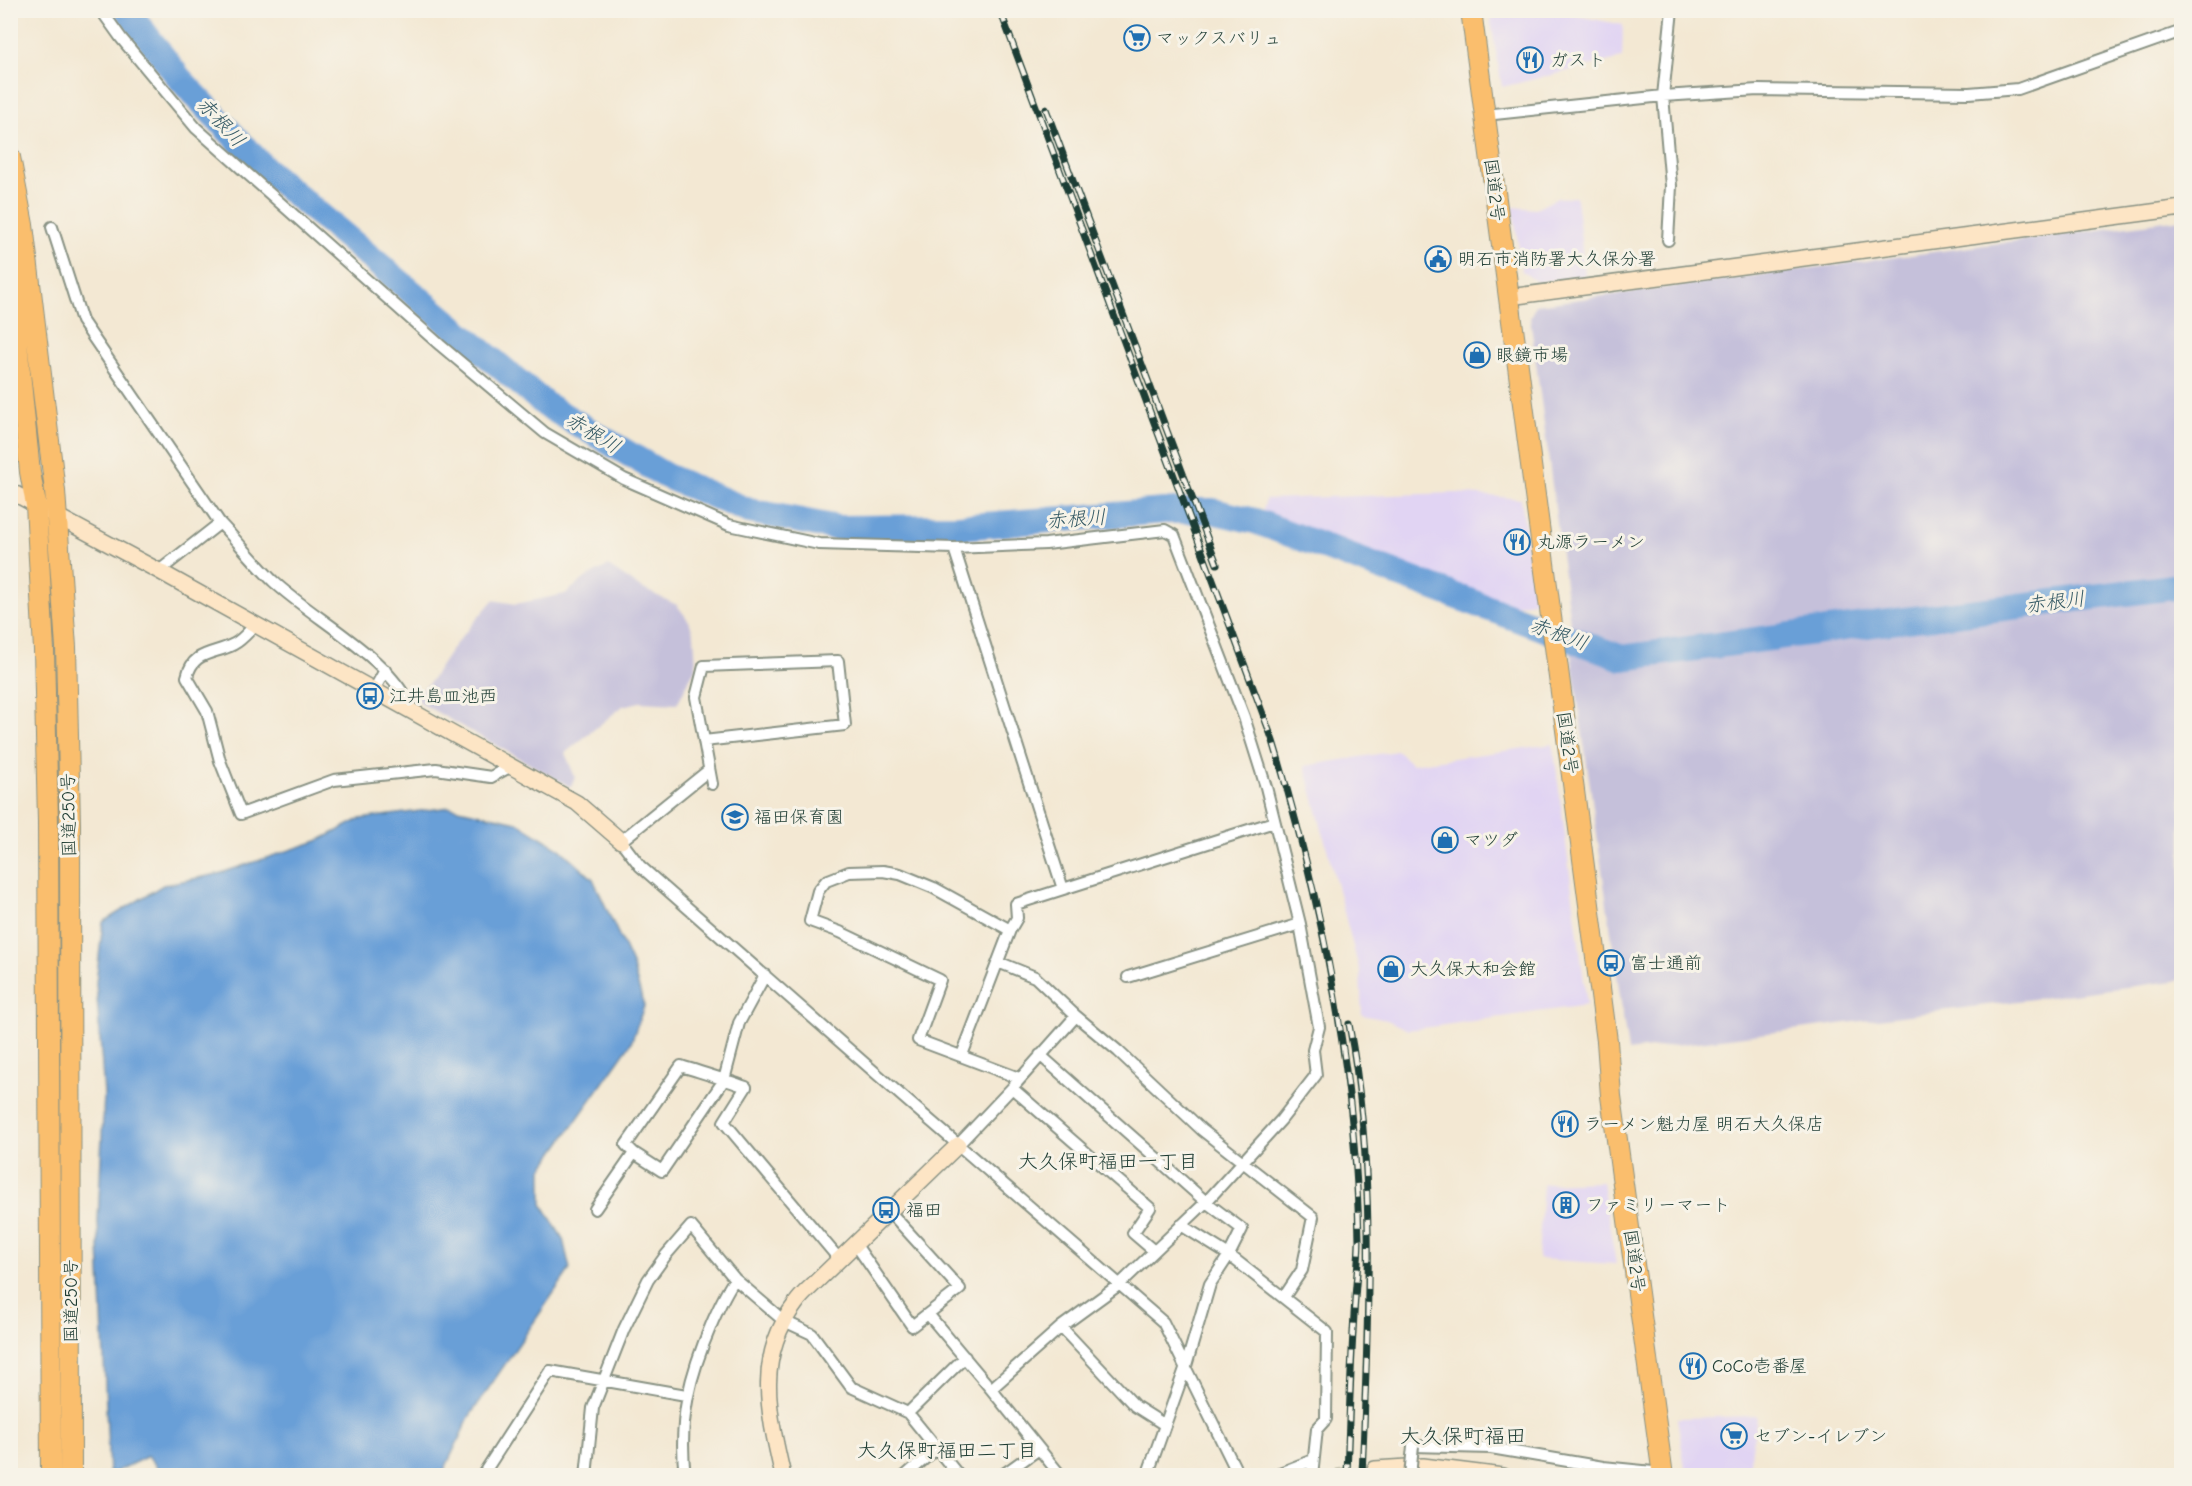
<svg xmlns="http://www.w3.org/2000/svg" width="2192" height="1486" viewBox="0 0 2192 1486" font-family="'Comic Neue','Klee One',sans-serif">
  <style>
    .built { fill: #e1d4f3 }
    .industrial { fill: #c5c0da }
    .water { fill: #699fd7; stroke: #446e86; stroke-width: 1.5 }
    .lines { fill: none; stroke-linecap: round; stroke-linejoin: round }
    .river { stroke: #699fd7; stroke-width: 26 }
    .secondary-tunnel { stroke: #c9c6b3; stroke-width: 15; stroke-dasharray: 15 8; stroke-linecap: butt }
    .street-casing { stroke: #899284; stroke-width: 14 }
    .secondary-casing { stroke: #899284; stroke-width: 18 }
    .highway-casing { stroke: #899284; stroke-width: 22 }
    .street { stroke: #fff; stroke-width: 10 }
    .secondary { stroke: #fde5c5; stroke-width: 15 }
    .highway { stroke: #fabe6d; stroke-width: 20 }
    .rail-casing { stroke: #1f3d34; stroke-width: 7 }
    .rail { stroke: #f7f3e8; stroke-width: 4.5; stroke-dasharray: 14; stroke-linecap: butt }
    .street-bridge-casing { stroke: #899284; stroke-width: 14; stroke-linecap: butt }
    .street-bridge { stroke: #fff; stroke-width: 10 }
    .labels { text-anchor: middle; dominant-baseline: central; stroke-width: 6; stroke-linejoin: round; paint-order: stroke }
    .poi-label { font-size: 18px; fill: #1f3d34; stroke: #f7f3e8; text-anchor: start }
    .street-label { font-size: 18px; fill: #1f3d34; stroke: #f7f3e8 }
    .water-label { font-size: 20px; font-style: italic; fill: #355a65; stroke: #f7f3e8 }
    .neighbourhood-label { font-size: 20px; fill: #1f3d34; stroke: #f7f3e8 }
    .quarter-label { font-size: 21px; fill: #1f3d34; stroke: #f7f3e8 }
  </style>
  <rect width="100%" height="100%" fill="#f7f3e8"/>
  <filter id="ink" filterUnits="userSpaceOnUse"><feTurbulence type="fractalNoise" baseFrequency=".0167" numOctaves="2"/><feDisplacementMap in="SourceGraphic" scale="12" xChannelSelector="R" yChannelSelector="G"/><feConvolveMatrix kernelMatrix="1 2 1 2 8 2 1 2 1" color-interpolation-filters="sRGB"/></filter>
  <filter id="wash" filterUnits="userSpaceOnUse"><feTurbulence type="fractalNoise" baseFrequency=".008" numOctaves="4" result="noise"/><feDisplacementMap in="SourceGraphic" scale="24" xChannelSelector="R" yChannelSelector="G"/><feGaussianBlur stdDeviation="1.35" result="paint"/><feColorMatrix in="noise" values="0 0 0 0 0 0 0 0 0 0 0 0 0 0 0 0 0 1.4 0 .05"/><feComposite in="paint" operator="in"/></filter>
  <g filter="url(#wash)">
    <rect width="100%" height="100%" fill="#f3e8d3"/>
    <path class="built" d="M 1489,11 L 1553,11 L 1623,25 L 1622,58 L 1502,87 Z
      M 1576,197 L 1585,275 L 1537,282 L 1522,271 L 1513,207 L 1536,209 L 1557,198 Z
      M 1457,493 L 1521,499 L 1534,602 L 1506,606 L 1262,514 L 1266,499 Z
      M 1553,744 L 1587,1005 L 1408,1030 L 1387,1020 L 1362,1015 L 1360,972 L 1305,766 L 1397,751 L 1412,764 Z
      M 1602,1182 L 1616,1264 L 1538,1259 L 1543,1184 Z
      M 1757,1416 L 1748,1475 L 1686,1475 L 1677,1418 Z"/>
    <path class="industrial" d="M 2181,219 L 2181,579 L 1660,648 L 1616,647 L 1571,630 L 1530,317 L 1536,305 Z
      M 608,566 L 641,588 L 677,605 L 689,621 L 694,635 L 696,667 L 677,704 L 640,702 L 623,706 L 565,753 L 575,777 L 571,787 L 424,705 L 415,697 L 430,682 L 454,646 L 493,600 L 516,604 L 565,594 L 587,577 Z
      M 2181,594 L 2181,980 L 1628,1051 L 1570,646 L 1620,663 Z"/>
    <path class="water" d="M 450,807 L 517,822 L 560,849 L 593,879 L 632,964 L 644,1006 L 631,1043 L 542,1169 L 542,1204 L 563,1239 L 570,1269 L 469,1417 L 442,1475 L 164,1475 L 148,1456 L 109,1475 L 98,1222 L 104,1094 L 96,983 L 103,922 L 163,885 L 218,874 L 320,840 L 360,819 Z"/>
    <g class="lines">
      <path class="river" d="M 127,10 L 179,78 L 265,169 L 546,405 L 666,476 L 749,511 L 838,528 L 959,527 L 1165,511 L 1212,511 L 1255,521 L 1622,658 L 1873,624 L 2182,586"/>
    </g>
  </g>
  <g filter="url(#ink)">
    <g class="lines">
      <path class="secondary-tunnel" d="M 1337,1476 L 1375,1469"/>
      <g class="street-casing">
        <path id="street" d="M 101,10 L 121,38 L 196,128 L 440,345 L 545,433 L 624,479 L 729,525 L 819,544 L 954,548
          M 1485,115 L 1663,96 L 1758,90 L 1969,93 L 2018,89 L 2182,31
          M 52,227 L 82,321 L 220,523 L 159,571
          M 1668,240 L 1671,186 L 1663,96 L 1672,10
          M 220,523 C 238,542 255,563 273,581 C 317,622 390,656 413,712
          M 255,625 C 249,631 242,640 234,644 C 214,655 193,650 187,677 L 207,711 L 220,761 L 241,814 L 334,780 L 436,769 L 491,777 L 511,766
          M 374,690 L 385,670
          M 704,741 L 845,725 L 838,661 L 704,666 L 696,697 L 712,784
          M 709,770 L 621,841 L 640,866 L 903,1097 L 1163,1322 L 1239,1476
          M 1010,930 L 1017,918 L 1016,904 L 1274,822
          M 998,962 L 1035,977 L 1076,1016 L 1118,1051 L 1202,1130 L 1313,1217 L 1302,1270 L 1284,1297
          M 765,975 L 739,1023 L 724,1080 L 662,1171 L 634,1153 L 626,1145 L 681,1066 C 703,1073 724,1079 746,1087 L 724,1122 L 839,1259
          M 1128,977 L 1300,924
          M 962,1055 L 1010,930 L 934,888 L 900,874 L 883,871 L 849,872 L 826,881 L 818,891 L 810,921 L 840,932 L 940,980 L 918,1040 L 1019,1078
          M 1040,1055 L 1206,1202 L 1242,1229 L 1229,1255 L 1210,1284 L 1186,1366 L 1147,1476
          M 1012,1088 L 1150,1208 L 1133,1233 L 1154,1251
          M 958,1145 L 1012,1088 L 1076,1016
          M 595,1209 L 634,1153
          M 1181,1225 L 1229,1255 L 1327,1332 L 1326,1419 L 1317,1429 L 1312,1476
          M 856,1245 L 912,1326 L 960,1289 L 890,1212
          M 928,1314 L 991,1389 L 1061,1476
          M 1061,1327 L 1135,1406 L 1165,1425
          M 991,1389 L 1061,1327 L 1120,1284 L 1206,1202 L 1281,1120 L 1316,1075 L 1313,1050 L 1319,1027 L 1300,924 L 1266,787 L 1244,717 L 1174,535 L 1165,530 L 1046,544 L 954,548 L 1063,889
          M 908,1413 L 965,1357
          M 1413,1446 L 1491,1448 L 1603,1467 L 1663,1473
          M 482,1476 L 550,1371 L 686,1395
          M 586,1476 L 593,1408 L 624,1329 L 648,1280 L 666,1255 L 691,1226 L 735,1279 L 784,1321 L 812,1334 L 851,1387 L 908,1413 L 959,1476
          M 685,1476 C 678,1420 690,1374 712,1323 C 719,1307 725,1293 735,1279
          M 905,1476 L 937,1448
          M 1001,1476 L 1039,1449
          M 1272,1476 L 1313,1460"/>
      </g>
      <g class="secondary-casing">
        <path id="secondary" d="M 1509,297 L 2182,208
          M 10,491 L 159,571 L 577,803 L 621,841
          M 1375,1469 L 1423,1466 L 1503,1476
          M 783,1476 C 769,1414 754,1358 796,1303 C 802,1294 811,1287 819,1279 L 958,1145"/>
      </g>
      <g class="highway-casing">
        <path id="highway" d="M 1471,10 L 1607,1041 L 1611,1096 L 1663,1476
          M 10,157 L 23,225 L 55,491 L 66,647 L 70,824 L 71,1476
          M 10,273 L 30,472 L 36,505 L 44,650 L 48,822 L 51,1476"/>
      </g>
      <use href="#street" class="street"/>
      <use href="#secondary" class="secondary"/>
      <use href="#highway" class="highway"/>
      <g class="rail-casing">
        <path id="rail" d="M 1000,10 L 1273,741 C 1322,903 1356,1070 1359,1240 C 1359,1259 1356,1279 1355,1299 C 1351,1358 1349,1417 1347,1476
          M 1046,109 L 1217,564
          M 1349,1024 C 1377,1173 1368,1325 1362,1476"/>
      </g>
      <use href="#rail" class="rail"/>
      <g class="street-bridge-casing">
        <path id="street-bridge" d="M 1410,1476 L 1413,1446"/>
      </g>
      <use href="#street-bridge" class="street-bridge"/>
    </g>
  </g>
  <defs>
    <g id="supermarket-ring" transform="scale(1.35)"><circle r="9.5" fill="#f7f3e8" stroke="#1f6fb2" stroke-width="1.5"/><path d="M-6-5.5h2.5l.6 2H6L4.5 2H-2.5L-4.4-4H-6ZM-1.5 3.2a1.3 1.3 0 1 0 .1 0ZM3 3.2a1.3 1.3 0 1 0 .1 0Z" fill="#1f6fb2"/></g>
    <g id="restaurant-ring" transform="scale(1.35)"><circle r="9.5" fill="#f7f3e8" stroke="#1f6fb2" stroke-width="1.5"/><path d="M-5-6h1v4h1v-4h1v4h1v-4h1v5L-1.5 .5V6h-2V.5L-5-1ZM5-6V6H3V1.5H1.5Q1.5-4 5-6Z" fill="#1f6fb2"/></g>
    <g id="civic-ring" transform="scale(1.35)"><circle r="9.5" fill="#f7f3e8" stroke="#1f6fb2" stroke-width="1.5"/><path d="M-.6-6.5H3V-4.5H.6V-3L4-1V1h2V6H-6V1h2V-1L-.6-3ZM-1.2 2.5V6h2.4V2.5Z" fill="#1f6fb2"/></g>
    <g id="shop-ring" transform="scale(1.35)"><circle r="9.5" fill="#f7f3e8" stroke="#1f6fb2" stroke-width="1.5"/><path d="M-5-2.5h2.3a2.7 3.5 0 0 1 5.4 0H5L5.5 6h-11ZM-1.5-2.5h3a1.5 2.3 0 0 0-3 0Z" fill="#1f6fb2"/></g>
    <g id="bus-ring" transform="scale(1.35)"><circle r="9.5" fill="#f7f3e8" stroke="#1f6fb2" stroke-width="1.5"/><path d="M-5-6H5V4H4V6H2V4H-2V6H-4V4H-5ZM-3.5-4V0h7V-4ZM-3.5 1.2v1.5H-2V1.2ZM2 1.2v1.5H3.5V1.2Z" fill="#1f6fb2"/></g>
    <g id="school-ring" transform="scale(1.35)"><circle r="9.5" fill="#f7f3e8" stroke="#1f6fb2" stroke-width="1.5"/><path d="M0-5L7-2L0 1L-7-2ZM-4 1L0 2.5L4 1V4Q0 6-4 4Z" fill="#1f6fb2"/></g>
    <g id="building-ring" transform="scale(1.35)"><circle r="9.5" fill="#f7f3e8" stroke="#1f6fb2" stroke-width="1.5"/><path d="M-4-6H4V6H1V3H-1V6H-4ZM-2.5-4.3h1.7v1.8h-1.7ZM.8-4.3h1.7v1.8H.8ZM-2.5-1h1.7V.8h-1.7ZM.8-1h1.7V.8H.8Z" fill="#1f6fb2"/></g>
  </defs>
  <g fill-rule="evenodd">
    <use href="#supermarket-ring" x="1137" y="38"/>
    <use href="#restaurant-ring" x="1530" y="60"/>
    <use href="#civic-ring" x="1438" y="259"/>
    <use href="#shop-ring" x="1477" y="355"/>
    <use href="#restaurant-ring" x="1517" y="542"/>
    <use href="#bus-ring" x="370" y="696"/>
    <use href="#school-ring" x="735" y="817"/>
    <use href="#shop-ring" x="1445" y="840"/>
    <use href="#bus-ring" x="1611" y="963"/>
    <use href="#shop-ring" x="1391" y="969"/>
    <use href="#restaurant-ring" x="1565" y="1124"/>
    <use href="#building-ring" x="1566" y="1205"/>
    <use href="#bus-ring" x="886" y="1210"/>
    <use href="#restaurant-ring" x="1693" y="1366"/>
    <use href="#supermarket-ring" x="1734" y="1436"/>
  </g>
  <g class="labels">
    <g class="poi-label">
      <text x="1156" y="38">マックスバリュ</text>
      <text x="1550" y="60">ガスト</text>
      <text x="1458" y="259">明石市消防署大久保分署</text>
      <text x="1496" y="355">眼鏡市場</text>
      <text x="1537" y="542">丸源ラーメン</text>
      <text x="389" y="696">江井島皿池西</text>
      <text x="754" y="817">福田保育園</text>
      <text x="1464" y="840">マツダ</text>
      <text x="1630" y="963">富士通前</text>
      <text x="1410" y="969">大久保大和会館</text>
      <text x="1584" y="1124">ラーメン魁力屋 明石大久保店</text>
      <text x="1586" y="1205">ファミリーマート</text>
      <text x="906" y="1210">福田</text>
      <text x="1712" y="1366">CoCo壱番屋</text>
      <text x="1754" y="1436">セブン-イレブン</text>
    </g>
    <g class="street-label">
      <text transform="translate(1494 190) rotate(83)">国道2号</text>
      <text transform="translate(1567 743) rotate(82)">国道2号</text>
      <text transform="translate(69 815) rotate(-91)">国道250号</text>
      <text transform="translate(1634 1261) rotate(82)">国道2号</text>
      <text transform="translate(71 1301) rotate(-90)">国道250号</text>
    </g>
    <g class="water-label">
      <text transform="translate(221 122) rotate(47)">赤根川</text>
      <text transform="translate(593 433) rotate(31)">赤根川</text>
      <text transform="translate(1076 519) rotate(-4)">赤根川</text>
      <text transform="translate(2055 602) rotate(-7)">赤根川</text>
      <text transform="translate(1559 634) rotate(20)">赤根川</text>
    </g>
    <g class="neighbourhood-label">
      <text x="1108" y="1161">大久保町福田一丁目</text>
      <text x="947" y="1450">大久保町福田二丁目</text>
    </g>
    <g class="quarter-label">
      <text x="1463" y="1436">大久保町福田</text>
    </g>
  </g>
  <rect width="2192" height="1486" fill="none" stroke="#f7f3e8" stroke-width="36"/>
</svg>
